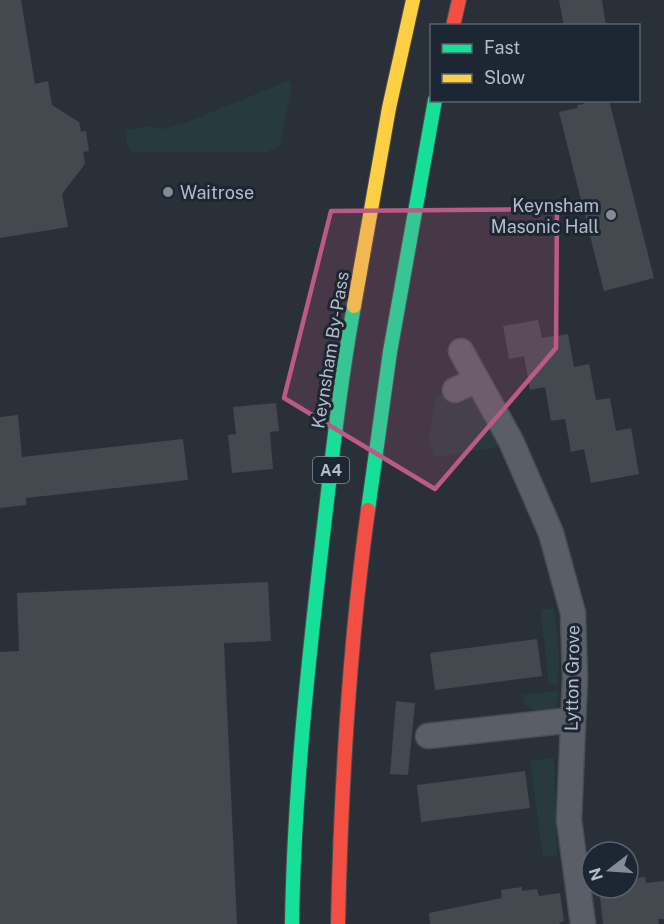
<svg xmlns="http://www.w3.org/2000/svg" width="664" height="924" viewBox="0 0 664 924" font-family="'Public Sans',sans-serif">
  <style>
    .green { fill: #273a3e }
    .building { fill: #444950 }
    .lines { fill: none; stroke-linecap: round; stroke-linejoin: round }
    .street-casing { stroke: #484c53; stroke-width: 27 }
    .fast-casing { stroke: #474c53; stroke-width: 16 }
    .slow-casing { stroke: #474c53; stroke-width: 16 }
    .jam-casing { stroke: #474c53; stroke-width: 16 }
    .street { stroke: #5a5e66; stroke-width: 24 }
    .fast { stroke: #16e098; stroke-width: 14 }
    .slow { stroke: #ffcf43; stroke-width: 14 }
    .jam { stroke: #f24e42; stroke-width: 14 }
    .marked { fill: #bc5a87; fill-opacity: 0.2; stroke: #bc5a87; stroke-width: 4.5; stroke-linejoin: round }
    .poi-dot { fill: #848b96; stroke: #1d2633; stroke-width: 2 }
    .labels { text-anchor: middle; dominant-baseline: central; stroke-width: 6; stroke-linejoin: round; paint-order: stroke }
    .shield { fill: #1d2633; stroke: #878f9c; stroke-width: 1.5 }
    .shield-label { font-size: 16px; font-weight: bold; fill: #b4bcc9 }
    .poi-label { font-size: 18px; fill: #b4bcc9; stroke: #1d2633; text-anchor: start }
    .street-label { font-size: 18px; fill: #b4bcc9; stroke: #1d2633 }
  </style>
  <rect width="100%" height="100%" fill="#2a3038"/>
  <path class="green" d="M 290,80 L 292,87 L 280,145 L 267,152 L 132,152 L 127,144 L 126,130 L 150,126 L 162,129 L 185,123 Z
    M 436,394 L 473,397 L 506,446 L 434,457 L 429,440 Z
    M 554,608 L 559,653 L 558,684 L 549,685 L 541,610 Z
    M 558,691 L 556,710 L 538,713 L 525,705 L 522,695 Z
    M 554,758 L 557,855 L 543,857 L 530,761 Z"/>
  <path class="building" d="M 0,0 L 21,0 L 35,84 L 48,81 L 52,105 L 79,122 L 81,132 L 86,131 L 89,151 L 83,152 L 85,164 L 62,194 L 68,227 L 0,238 Z
    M 559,0 L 602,0 L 606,26 L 564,26 Z
    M 583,100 L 609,100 L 654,278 L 604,291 L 559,112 L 578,108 L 577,105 L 584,104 Z
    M 538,320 L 542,338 L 568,334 L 574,367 L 589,364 L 596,400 L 610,398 L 616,431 L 631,428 L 639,474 L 591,483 L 584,449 L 571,452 L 565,419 L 551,421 L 545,387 L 530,390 L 524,356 L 509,359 L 503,326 Z
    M 276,403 L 279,431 L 270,432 L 273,469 L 232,473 L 228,435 L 236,434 L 233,407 Z
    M 18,415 L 22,457 L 183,439 L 188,480 L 26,498 L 26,505 L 0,508 L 0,417 Z
    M 268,582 L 271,641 L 224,643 L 237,924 L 0,924 L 0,652 L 19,651 L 17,593 Z
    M 537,639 L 542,676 L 435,690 L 430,653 Z
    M 396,701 L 415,703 L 408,775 L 390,774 Z
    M 525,771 L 530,808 L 421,822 L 417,785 Z
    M 645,877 L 646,883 L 664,881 L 664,919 L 658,919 L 659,924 L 603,924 L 599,888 L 628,888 L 628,879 Z
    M 522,887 L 522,891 L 537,889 L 539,896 L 560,893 L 564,921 L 559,924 L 430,924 L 429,913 L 502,898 L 501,890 Z"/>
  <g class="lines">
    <g class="street-casing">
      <path id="street" d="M 461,351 L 511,441 L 551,533 L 573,613 L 575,678 L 569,820 L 583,924
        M 455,390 L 477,380
        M 428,736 L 572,720"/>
    </g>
    <g class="fast-casing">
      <path id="fast" d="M 368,510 L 390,352 L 435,100
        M 292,924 C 294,794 308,664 323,535 C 332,459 340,382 354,306"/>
    </g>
    <g class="slow-casing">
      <path id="slow" d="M 354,306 L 389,108 L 413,0"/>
    </g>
    <g class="jam-casing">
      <path id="jam" d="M 453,26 L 459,0
        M 338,924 C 341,786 349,647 368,510"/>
    </g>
    <use href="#street" class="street"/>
    <use href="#fast" class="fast"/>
    <use href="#slow" class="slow"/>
    <use href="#jam" class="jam"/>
  </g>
  <path class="marked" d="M 557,209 L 556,348 L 435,489 L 284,398 L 331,211 Z"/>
  <g class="poi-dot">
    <circle cx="168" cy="192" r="6"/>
    <circle cx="611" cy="215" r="6"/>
  </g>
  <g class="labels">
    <rect class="shield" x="313" y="457" width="36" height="26" rx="4.5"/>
    <g class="shield-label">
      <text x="331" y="470">A4</text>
    </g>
    <g class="poi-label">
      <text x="180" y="192">Waitrose</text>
      <text x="599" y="205" text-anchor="end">Keynsham<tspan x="599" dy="21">Masonic Hall</tspan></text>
    </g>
    <g class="street-label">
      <text transform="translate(330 350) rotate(-81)">Keynsham By-Pass</text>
      <text transform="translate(572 678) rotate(-89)">Lytton Grove</text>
    </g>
  </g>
  <rect x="430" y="24" width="210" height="78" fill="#1d2633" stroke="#59626f" stroke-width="1.5"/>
  <rect x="442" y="44" width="30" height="9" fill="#16e098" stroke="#59626f" stroke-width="1.5"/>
  <text x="484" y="54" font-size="18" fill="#b4bcc9">Fast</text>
  <rect x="442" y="74" width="30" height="9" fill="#ffcf43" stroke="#59626f" stroke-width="1.5"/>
  <text x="484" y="84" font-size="18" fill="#b4bcc9">Slow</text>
  <g transform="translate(610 870) rotate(253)"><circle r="28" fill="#1d2633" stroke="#59626f" stroke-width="1.5"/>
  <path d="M0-4.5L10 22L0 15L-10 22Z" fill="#848b96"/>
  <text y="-9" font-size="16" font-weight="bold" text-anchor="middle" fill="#b4bcc9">N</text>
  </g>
</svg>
